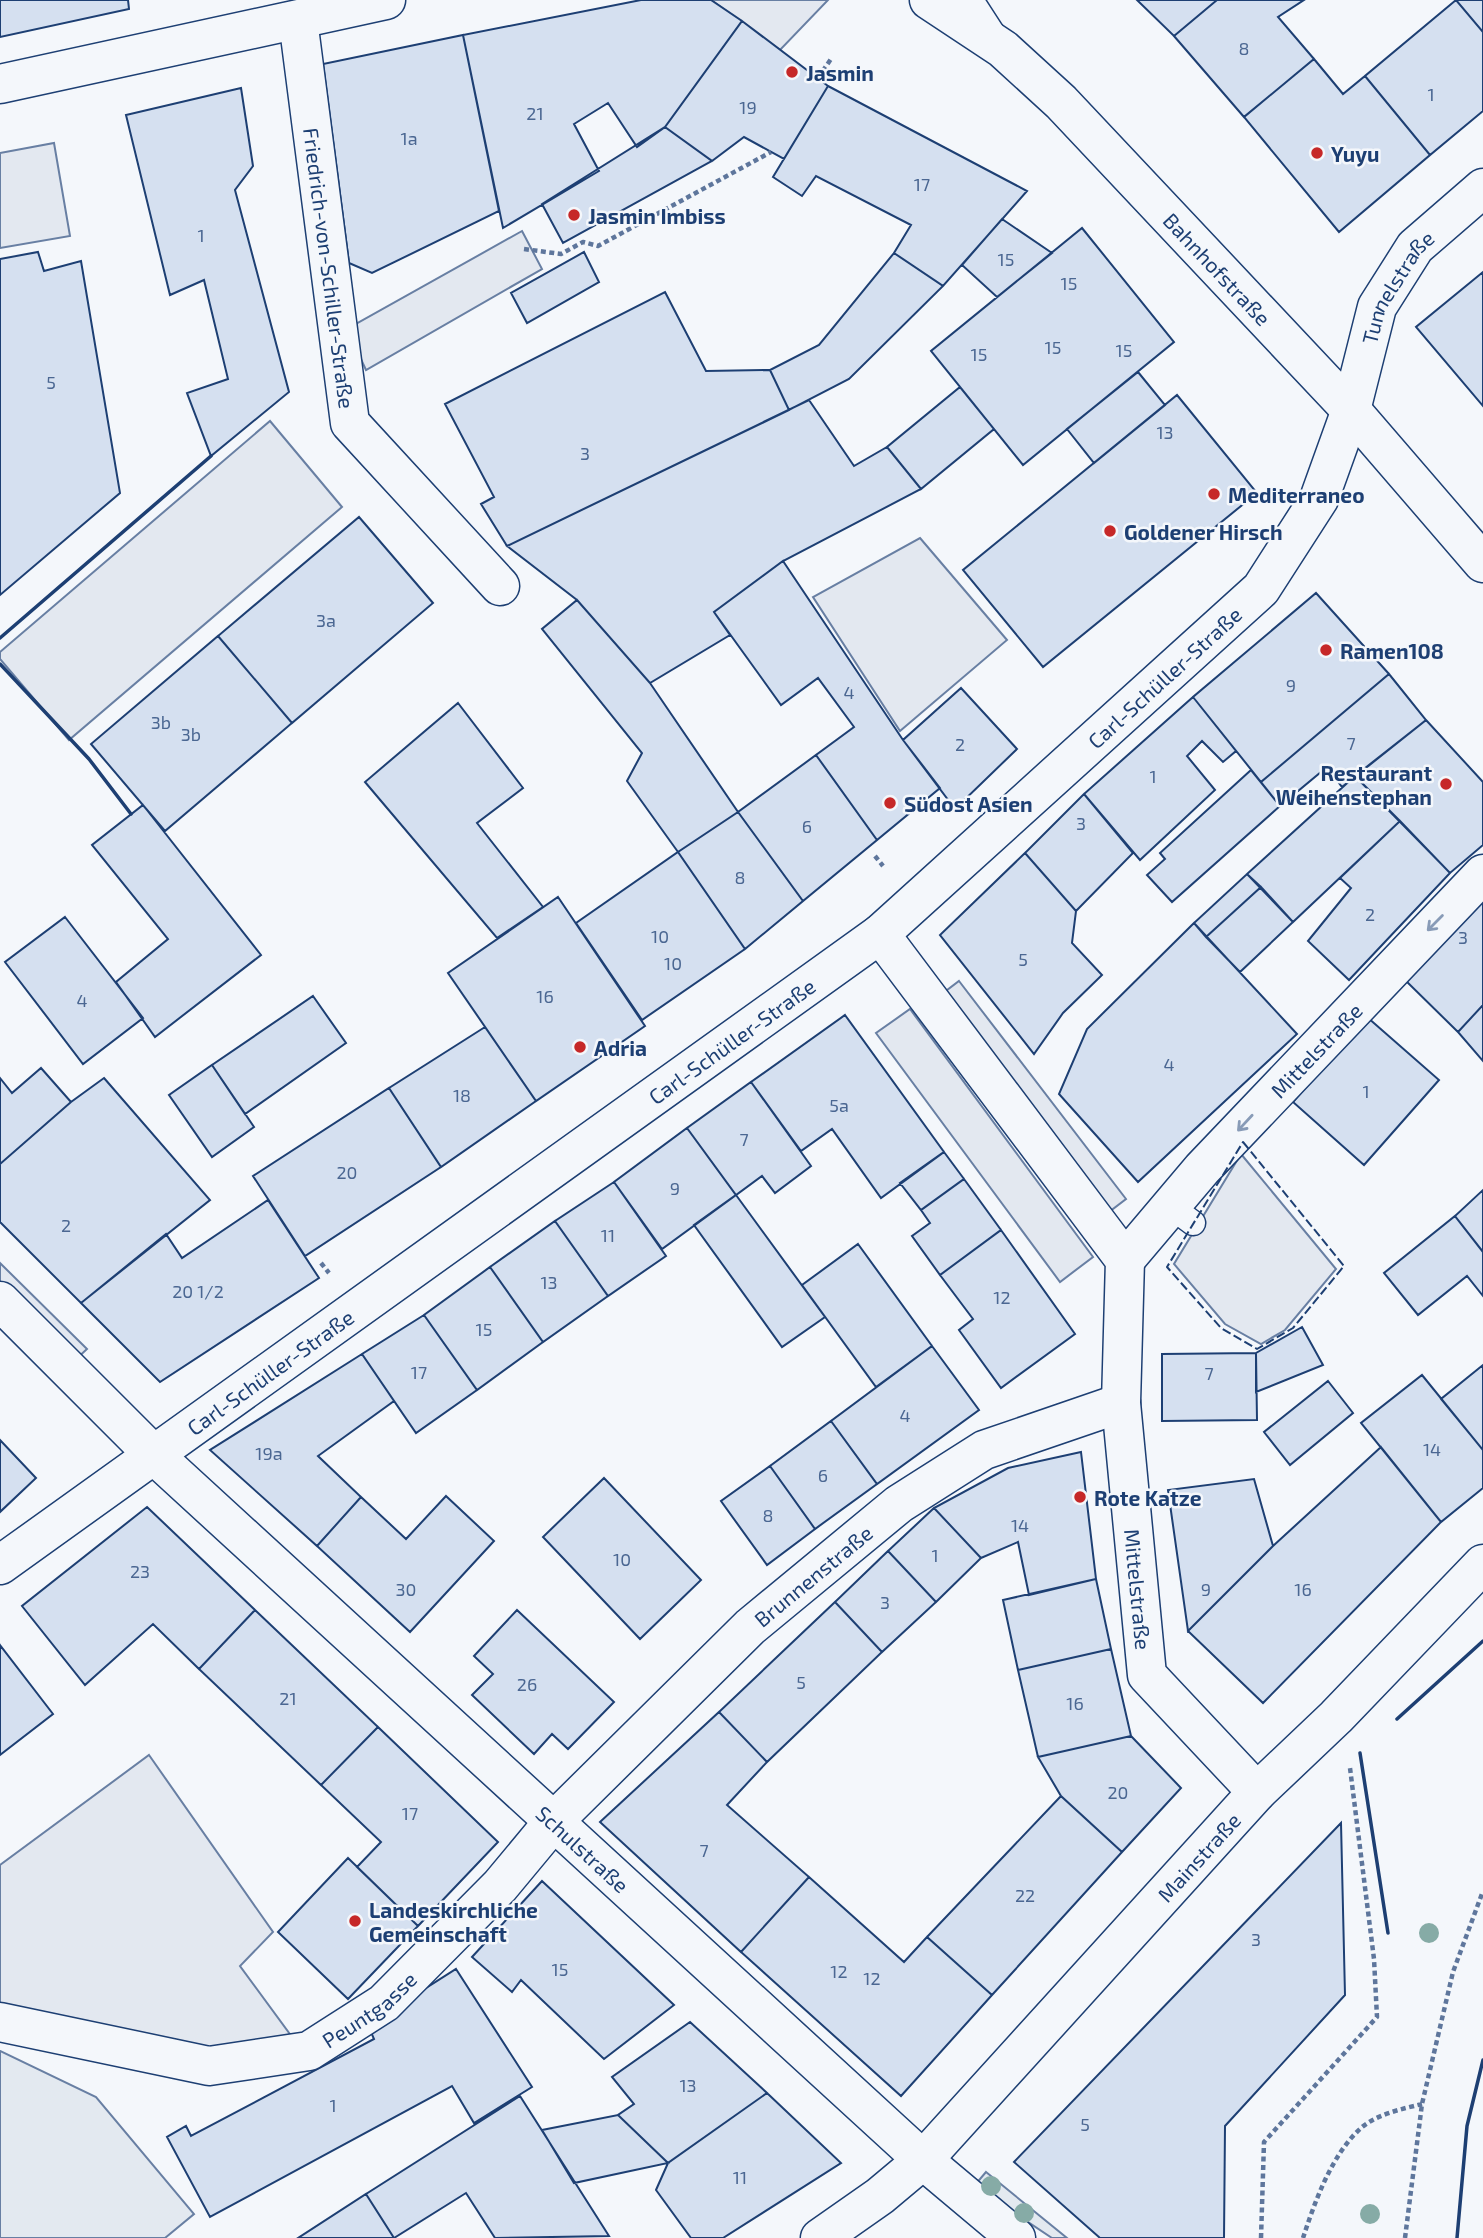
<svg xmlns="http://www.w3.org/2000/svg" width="1483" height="2238" viewBox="0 0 1483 2238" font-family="'Exo 2',sans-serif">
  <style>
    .green { fill: #e3e9f0; stroke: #687fa3; stroke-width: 2 }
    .parking { fill: #e3e8f0; stroke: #687fa3; stroke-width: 2 }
    .building { fill: #d5e0f0; stroke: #1d3f73; stroke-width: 2 }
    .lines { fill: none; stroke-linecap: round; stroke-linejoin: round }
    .lane-casing { stroke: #1d3f73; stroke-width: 27 }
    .street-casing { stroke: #1d3f73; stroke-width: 41 }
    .secondary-casing { stroke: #1d3f73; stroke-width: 41 }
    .path { stroke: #5e769c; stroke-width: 4.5; stroke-dasharray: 5 3.5; stroke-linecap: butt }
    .lane { stroke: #f4f7fb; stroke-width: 24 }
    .street { stroke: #f4f7fb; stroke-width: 38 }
    .secondary { stroke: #f4f7fb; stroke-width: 38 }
    .fence { stroke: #1d3f73; stroke-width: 2; stroke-dasharray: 9 3.5; stroke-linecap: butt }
    .wall { stroke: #1d3f73; stroke-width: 3.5 }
    .tree { fill: #86aba6 }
    .oneway { stroke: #889bb7 }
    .poi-dot { fill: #c62828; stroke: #f4f7fb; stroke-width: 2.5 }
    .labels { text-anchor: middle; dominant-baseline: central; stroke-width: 5; stroke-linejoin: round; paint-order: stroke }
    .number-label { font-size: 18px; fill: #4b6792 }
    .poi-label { font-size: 21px; font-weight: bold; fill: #1d3f73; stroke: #f4f7fb; text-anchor: start }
    .street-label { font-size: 21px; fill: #1d3f73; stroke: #f4f7fb }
  </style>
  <rect width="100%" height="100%" fill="#f4f7fb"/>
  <path class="green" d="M 0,2051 L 96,2097 L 194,2214 L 165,2238 L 0,2238 Z
    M 986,2172 L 1067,2238 L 1052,2238 L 974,2186 Z"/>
  <path class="parking" d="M 711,0 L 828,0 L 780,50 Z
    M 54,143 L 70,236 L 0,248 L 0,153 Z
    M 522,231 L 542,269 L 366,370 L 347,329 Z
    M 270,421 L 342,507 L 69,740 L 0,659 L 0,652 Z
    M 920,538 L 1007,640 L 900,731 L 813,597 Z
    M 959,981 L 1126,1199 L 1105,1215 L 938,997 Z
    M 910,1009 L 1093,1257 L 1060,1282 L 876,1033 Z
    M 1241,1154 L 1336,1269 L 1285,1330 L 1261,1344 L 1225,1324 L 1174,1264 Z
    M 0,1263 L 87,1349 L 74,1361 L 0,1286 Z
    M 149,1755 L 273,1932 L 240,1966 L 295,2041 L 217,2054 L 0,2013 L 0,1865 Z"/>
  <path class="building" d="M 0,0 L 128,0 L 129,9 L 0,37 Z
    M 641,0 L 711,0 L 742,21 L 665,127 L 637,147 L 608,103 L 574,124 L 599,171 L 503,228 L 463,35 Z
    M 1137,0 L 1217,0 L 1174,36 Z
    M 1217,0 L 1304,0 L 1278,17 L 1314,59 L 1244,117 L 1174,36 Z
    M 1456,0 L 1483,32 L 1483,111 L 1430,155 L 1365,76 Z
    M 1456,0 L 1483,0 L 1483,32 Z
    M 742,21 L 828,86 L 784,159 L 744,137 L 712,161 L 665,127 Z
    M 463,35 L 499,211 L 372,273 L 349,263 L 323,64 Z
    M 1314,59 L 1343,94 L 1365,76 L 1430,155 L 1339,232 L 1244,117 Z
    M 828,86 L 1027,191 L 943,286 L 894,253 L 911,225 L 816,176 L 802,196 L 773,177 Z
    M 241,88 L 253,166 L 235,190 L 289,392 L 211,456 L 187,393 L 228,379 L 204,280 L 170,295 L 126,115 Z
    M 665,127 L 712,161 L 563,243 L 542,204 Z
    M 1002,219 L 1052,253 L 997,297 L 962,265 Z
    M 1082,228 L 1174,342 L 1023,465 L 931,351 Z
    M 38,252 L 44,271 L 81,261 L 120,493 L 0,595 L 0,259 Z
    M 584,252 L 599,282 L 527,323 L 511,293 Z
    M 894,253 L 943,286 L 849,379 L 789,410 L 770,370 L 819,345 Z
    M 1483,272 L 1483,406 L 1416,327 Z
    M 665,292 L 706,371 L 770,370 L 789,410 L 507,546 L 481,504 L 494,497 L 445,404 Z
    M 1138,372 L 1165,405 L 1094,463 L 1067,429 Z
    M 960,387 L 994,429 L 921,489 L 887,447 Z
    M 1177,395 L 1257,493 L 1043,667 L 963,570 Z
    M 809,400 L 854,466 L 887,447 L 921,489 L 783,561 L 714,612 L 730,635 L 650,683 L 577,600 L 507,546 Z
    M 359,517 L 433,603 L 292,723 L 218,636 Z
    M 783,561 L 903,740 L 940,788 L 877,840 L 816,755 L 854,727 L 818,678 L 781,705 L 714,612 Z
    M 1316,593 L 1389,674 L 1261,782 L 1193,697 Z
    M 577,600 L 650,683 L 738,812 L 678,852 L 627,781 L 642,753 L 542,629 Z
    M 218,636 L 292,723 L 165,831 L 91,744 Z
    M 1389,674 L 1426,720 L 1342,787 L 1327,767 L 1280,806 L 1261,782 Z
    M 961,688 L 1017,749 L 955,809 L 903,740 Z
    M 1193,697 L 1236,751 L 1223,762 L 1202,741 L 1187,756 L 1215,790 L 1140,860 L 1084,794 Z
    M 458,703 L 523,788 L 477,823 L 543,907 L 497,938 L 365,782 Z
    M 1426,720 L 1483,782 L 1483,845 L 1450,873 L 1355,776 Z
    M 816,755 L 877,840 L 803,901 L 738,812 Z
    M 1251,770 L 1280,806 L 1172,902 L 1147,875 L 1165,859 L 1160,853 Z
    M 1355,776 L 1400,821 L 1293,922 L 1247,874 Z
    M 1084,794 L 1133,853 L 1076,911 L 1025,853 Z
    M 143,805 L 261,955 L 155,1037 L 116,982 L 168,939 L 92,845 Z
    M 738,812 L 803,901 L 745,949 L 678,852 Z
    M 1400,821 L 1450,873 L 1349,980 L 1308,941 L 1351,888 L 1340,878 Z
    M 678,852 L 745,949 L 642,1020 L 576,923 Z
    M 1025,853 L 1076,911 L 1072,943 L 1102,975 L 1063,1013 L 1034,1054 L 940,935 Z
    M 1247,874 L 1261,887 L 1206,937 L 1194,923 Z
    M 1261,887 L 1293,922 L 1240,972 L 1206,937 Z
    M 558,897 L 645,1026 L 536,1101 L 448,973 Z
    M 1483,897 L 1483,1005 L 1458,1032 L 1403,978 Z
    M 65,917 L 143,1018 L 83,1064 L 5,962 Z
    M 1194,923 L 1297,1034 L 1138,1182 L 1059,1094 L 1087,1029 Z
    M 313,996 L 346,1043 L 245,1114 L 212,1065 Z
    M 1483,1005 L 1483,1061 L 1458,1032 Z
    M 845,1015 L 944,1152 L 881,1198 L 832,1129 L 801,1151 L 751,1082 Z
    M 1367,1017 L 1439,1080 L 1364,1165 L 1293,1102 Z
    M 485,1027 L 536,1101 L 441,1167 L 389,1088 Z
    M 212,1065 L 254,1127 L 212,1157 L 169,1095 Z
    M 41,1068 L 71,1102 L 0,1164 L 0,1078 L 12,1093 Z
    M 104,1078 L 210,1200 L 81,1303 L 0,1222 L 0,1164 L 71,1102 Z
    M 751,1082 L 811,1166 L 775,1193 L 762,1176 L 736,1195 L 687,1128 Z
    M 389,1088 L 441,1167 L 305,1256 L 253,1176 Z
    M 687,1128 L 736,1195 L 662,1249 L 614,1182 Z
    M 944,1152 L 964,1179 L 921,1210 L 900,1183 Z
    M 964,1179 L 1001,1230 L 940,1275 L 912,1236 L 930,1223 L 921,1210 Z
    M 614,1182 L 666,1256 L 608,1296 L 555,1221 Z
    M 1483,1190 L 1483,1252 L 1455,1216 Z
    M 736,1195 L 825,1317 L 782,1347 L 694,1225 Z
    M 268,1200 L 319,1278 L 160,1382 L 81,1303 L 166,1234 L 182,1258 Z
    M 1455,1216 L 1483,1252 L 1483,1296 L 1467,1276 L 1418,1315 L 1384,1273 Z
    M 555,1221 L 608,1296 L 543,1342 L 490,1267 Z
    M 1001,1230 L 1075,1334 L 1001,1388 L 959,1330 L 973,1319 L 940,1275 Z
    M 858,1244 L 932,1346 L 876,1387 L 802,1285 Z
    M 490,1267 L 543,1342 L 477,1390 L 424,1315 Z
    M 424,1315 L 477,1390 L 416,1433 L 362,1354 Z
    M 1302,1327 L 1323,1365 L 1256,1392 L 1256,1353 Z
    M 932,1346 L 979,1410 L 877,1484 L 831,1421 Z
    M 1256,1353 L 1257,1420 L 1162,1421 L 1162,1354 Z
    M 362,1354 L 394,1401 L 318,1456 L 361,1497 L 317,1546 L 210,1450 Z
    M 1483,1365 L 1483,1450 L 1441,1399 Z
    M 1422,1375 L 1483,1450 L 1483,1488 L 1441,1522 L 1361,1423 Z
    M 1328,1381 L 1353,1413 L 1290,1465 L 1264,1432 Z
    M 831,1421 L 877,1484 L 815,1529 L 770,1466 Z
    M 0,1440 L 36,1478 L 0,1512 Z
    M 1381,1447 L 1441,1522 L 1263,1703 L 1188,1631 L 1273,1546 Z
    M 1081,1452 L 1096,1579 L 1029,1595 L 1018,1542 L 981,1558 L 934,1508 L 1008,1468 Z
    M 770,1466 L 815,1529 L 767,1565 L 721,1501 Z
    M 604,1478 L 701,1580 L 640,1639 L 543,1537 Z
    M 1254,1479 L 1273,1546 L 1188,1631 L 1168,1490 Z
    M 446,1496 L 494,1541 L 410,1632 L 317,1546 L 361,1497 L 406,1539 Z
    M 147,1507 L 255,1610 L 199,1669 L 153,1624 L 85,1685 L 22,1606 Z
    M 934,1508 L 981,1558 L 936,1602 L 888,1551 Z
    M 888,1551 L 936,1602 L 882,1652 L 835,1602 Z
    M 1096,1579 L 1111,1649 L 1018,1670 L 1003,1600 Z
    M 835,1602 L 882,1652 L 767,1762 L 719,1712 Z
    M 255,1610 L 378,1727 L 321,1785 L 199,1669 Z
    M 517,1610 L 614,1702 L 568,1749 L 552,1734 L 534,1754 L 472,1695 L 493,1674 L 474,1656 Z
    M 0,1645 L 53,1714 L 0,1755 Z
    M 1111,1649 L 1131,1736 L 1038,1757 L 1018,1670 Z
    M 719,1712 L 767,1762 L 727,1805 L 809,1877 L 741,1952 L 600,1822 Z
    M 378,1727 L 498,1842 L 418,1926 L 357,1867 L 381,1842 L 321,1785 Z
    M 1131,1736 L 1181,1788 L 1122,1852 L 1061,1796 L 1038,1757 Z
    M 1061,1796 L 1122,1852 L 992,1995 L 927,1937 Z
    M 1341,1823 L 1345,1995 L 1225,2126 L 1224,2238 L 1100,2238 L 1014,2162 Z
    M 348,1858 L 418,1926 L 348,1999 L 278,1932 Z
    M 809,1877 L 904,1962 L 927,1937 L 992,1995 L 901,2096 L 741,1952 Z
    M 542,1881 L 674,2005 L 604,2059 L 521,1980 L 512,1992 L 472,1957 Z
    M 456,1969 L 532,2087 L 474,2123 L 452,2086 L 210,2217 L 167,2137 L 186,2126 L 191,2136 L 374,2039 L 368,2025 Z
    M 690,2022 L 767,2093 L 668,2163 L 618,2115 L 634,2104 L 612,2077 Z
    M 767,2093 L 841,2163 L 723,2238 L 691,2238 L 656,2190 L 668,2163 Z
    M 520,2096 L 609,2236 L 495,2238 L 466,2193 L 394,2238 L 366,2194 Z
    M 618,2115 L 668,2163 L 574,2183 L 542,2130 Z
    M 366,2194 L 394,2238 L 298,2238 Z"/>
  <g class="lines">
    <g class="lane-casing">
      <path id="lane" d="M 971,0 L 995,37
        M 1170,1206 L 1193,1223"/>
    </g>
    <g class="street-casing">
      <g id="street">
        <path id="s1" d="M 298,20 L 350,423 L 500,586"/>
        <path d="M 0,84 L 386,0"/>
        <path id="s2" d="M 880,934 L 1125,1260 L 1121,1403 L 1147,1675 L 1257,1792"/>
        <path id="s3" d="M 1125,1260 L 1202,1169 L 1483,874"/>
        <path id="s4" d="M 0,1301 L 153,1454 L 923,2160 L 1016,2238"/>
        <path id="s5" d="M 0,1565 L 880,934 L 1261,589 L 1319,499 L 1351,410"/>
        <path id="s6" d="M 0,2022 L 209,2066 L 309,2051 L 384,2003 L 500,1886 L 554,1821 L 750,1627 L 899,1504 L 984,1450 L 1121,1403"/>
        <path id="s7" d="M 820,2238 L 880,2196 L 923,2160 L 1257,1792 L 1336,1717 L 1483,1564"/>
      </g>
    </g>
    <g class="secondary-casing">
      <g id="secondary">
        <path id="s8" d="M 929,0 L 1003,49 L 1061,102 L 1351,410 L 1483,563"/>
        <path id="s9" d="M 1351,410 L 1377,307 L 1415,247 L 1483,188"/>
      </g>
    </g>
    <path class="path" d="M 818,78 L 831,59
      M 524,249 L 561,254 L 583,242 L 598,246 L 771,152
      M 875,856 L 883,866
      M 321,1263 L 329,1273
      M 1261,2238 L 1264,2142 L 1377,2017 L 1374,1959 L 1350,1768
      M 1303,2238 C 1315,2201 1332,2154 1361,2128 C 1377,2114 1402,2109 1422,2104
      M 1405,2238 L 1422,2104 L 1453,1972 L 1483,1891"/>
    <use href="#lane" class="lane"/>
    <use href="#street" class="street"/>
    <use href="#secondary" class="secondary"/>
    <path class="fence" d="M 1243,1142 L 1344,1266 L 1293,1328 L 1257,1349 L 1221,1328 L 1167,1267 Z"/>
    <path class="wall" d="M 0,638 L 211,456
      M 0,664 L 89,759 L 131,814
      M 1397,1719 L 1483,1641
      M 1360,1753 L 1388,1933
      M 1457,2238 L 1467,2126 L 1483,2060"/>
  </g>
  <g class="tree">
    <circle cx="1429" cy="1933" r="10"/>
    <circle cx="991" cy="2186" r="10"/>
    <circle cx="1024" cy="2213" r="10"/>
    <circle cx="1370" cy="2214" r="10"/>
  </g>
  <defs><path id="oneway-shaft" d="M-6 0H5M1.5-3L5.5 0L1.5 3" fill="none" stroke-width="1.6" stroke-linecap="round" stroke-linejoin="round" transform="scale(1.75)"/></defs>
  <g class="oneway">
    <use href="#oneway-shaft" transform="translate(1435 923) rotate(135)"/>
    <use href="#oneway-shaft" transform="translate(1245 1123) rotate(133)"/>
  </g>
  <g class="poi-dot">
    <circle cx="792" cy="72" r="7"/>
    <circle cx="1317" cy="153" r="7"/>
    <circle cx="574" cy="215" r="7"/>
    <circle cx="1214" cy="494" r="7"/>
    <circle cx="1110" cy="531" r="7"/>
    <circle cx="1326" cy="650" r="7"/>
    <circle cx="1446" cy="784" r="7"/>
    <circle cx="890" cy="803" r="7"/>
    <circle cx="580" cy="1047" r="7"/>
    <circle cx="1080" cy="1497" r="7"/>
    <circle cx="355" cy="1921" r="7"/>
  </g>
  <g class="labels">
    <g class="number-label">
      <text x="1244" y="48">8</text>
      <text x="1431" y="94">1</text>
      <text x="748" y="107">19</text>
      <text x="535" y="113">21</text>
      <text x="409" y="138">1a</text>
      <text x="922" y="184">17</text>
      <text x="201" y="235">1</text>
      <text x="1006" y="259">15</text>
      <text x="1069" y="283">15</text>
      <text x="1053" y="347">15</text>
      <text x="1124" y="350">15</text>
      <text x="979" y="354">15</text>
      <text x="51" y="382">5</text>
      <text x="1165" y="432">13</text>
      <text x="585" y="453">3</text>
      <text x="326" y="620">3a</text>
      <text x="1291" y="685">9</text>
      <text x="849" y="692">4</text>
      <text x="161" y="722">3b</text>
      <text x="191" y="734">3b</text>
      <text x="1351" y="743">7</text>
      <text x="960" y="744">2</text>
      <text x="1153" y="776">1</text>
      <text x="1081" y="823">3</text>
      <text x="807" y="826">6</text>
      <text x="740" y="877">8</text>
      <text x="1370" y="914">2</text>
      <text x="660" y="936">10</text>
      <text x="1463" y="937">3</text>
      <text x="1023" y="959">5</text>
      <text x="673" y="963">10</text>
      <text x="545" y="996">16</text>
      <text x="82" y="1000">4</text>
      <text x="1169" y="1064">4</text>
      <text x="1366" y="1091">1</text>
      <text x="462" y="1095">18</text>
      <text x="839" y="1105">5a</text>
      <text x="744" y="1139">7</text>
      <text x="347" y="1172">20</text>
      <text x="675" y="1188">9</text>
      <text x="66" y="1225">2</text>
      <text x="608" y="1235">11</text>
      <text x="549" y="1282">13</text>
      <text x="198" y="1291">20 1/2</text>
      <text x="1002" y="1297">12</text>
      <text x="484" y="1329">15</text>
      <text x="419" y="1372">17</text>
      <text x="1209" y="1373">7</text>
      <text x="905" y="1415">4</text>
      <text x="1432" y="1449">14</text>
      <text x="269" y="1453">19a</text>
      <text x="823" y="1475">6</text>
      <text x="768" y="1515">8</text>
      <text x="1020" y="1525">14</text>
      <text x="935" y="1555">1</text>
      <text x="622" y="1559">10</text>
      <text x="140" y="1571">23</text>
      <text x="406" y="1589">30</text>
      <text x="1206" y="1589">9</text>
      <text x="1303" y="1589">16</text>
      <text x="885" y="1602">3</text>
      <text x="801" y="1682">5</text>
      <text x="527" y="1684">26</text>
      <text x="288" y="1698">21</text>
      <text x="1075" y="1703">16</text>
      <text x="1118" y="1792">20</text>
      <text x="410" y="1813">17</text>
      <text x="704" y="1850">7</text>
      <text x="1025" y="1895">22</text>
      <text x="1256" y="1939">3</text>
      <text x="560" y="1969">15</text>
      <text x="839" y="1971">12</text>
      <text x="872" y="1978">12</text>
      <text x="688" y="2085">13</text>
      <text x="333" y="2105">1</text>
      <text x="1085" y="2124">5</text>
      <text x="740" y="2177">11</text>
    </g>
    <g class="poi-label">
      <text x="806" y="72">Jasmin</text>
      <text x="1331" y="153">Yuyu</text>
      <text x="588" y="215">Jasmin Imbiss</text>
      <text x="1228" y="494">Mediterraneo</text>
      <text x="1124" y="531">Goldener Hirsch</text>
      <text x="1340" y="650">Ramen108</text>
      <text x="1432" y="772" text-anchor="end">Restaurant<tspan x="1432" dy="24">Weihenstephan</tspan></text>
      <text x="904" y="803">Südost Asien</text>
      <text x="594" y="1047">Adria</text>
      <text x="1094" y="1497">Rote Katze</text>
      <text x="369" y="1909">Landeskirchliche<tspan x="369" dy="24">Gemeinschaft</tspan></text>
    </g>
    <g class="street-label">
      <text stroke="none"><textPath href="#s1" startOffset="250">Friedrich-von-Schiller-Straße</textPath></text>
      <text stroke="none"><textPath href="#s8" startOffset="396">Bahnhofstraße</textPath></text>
      <text stroke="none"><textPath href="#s9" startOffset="133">Tunnelstraße</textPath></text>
      <text stroke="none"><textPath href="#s5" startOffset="1466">Carl-Schüller-Straße</textPath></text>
      <text stroke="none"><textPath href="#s5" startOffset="900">Carl-Schüller-Straße</textPath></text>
      <text stroke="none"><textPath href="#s3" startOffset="284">Mittelstraße</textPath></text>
      <text stroke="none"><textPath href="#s5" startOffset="332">Carl-Schüller-Straße</textPath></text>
      <text stroke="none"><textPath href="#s6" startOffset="1010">Brunnenstraße</textPath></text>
      <text stroke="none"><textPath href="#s2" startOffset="738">Mittelstraße</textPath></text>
      <text stroke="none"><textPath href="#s4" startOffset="800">Schulstraße</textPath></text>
      <text stroke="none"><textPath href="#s7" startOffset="539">Mainstraße</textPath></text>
      <text stroke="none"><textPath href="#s6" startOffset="388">Peuntgasse</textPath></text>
    </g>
  </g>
</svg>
